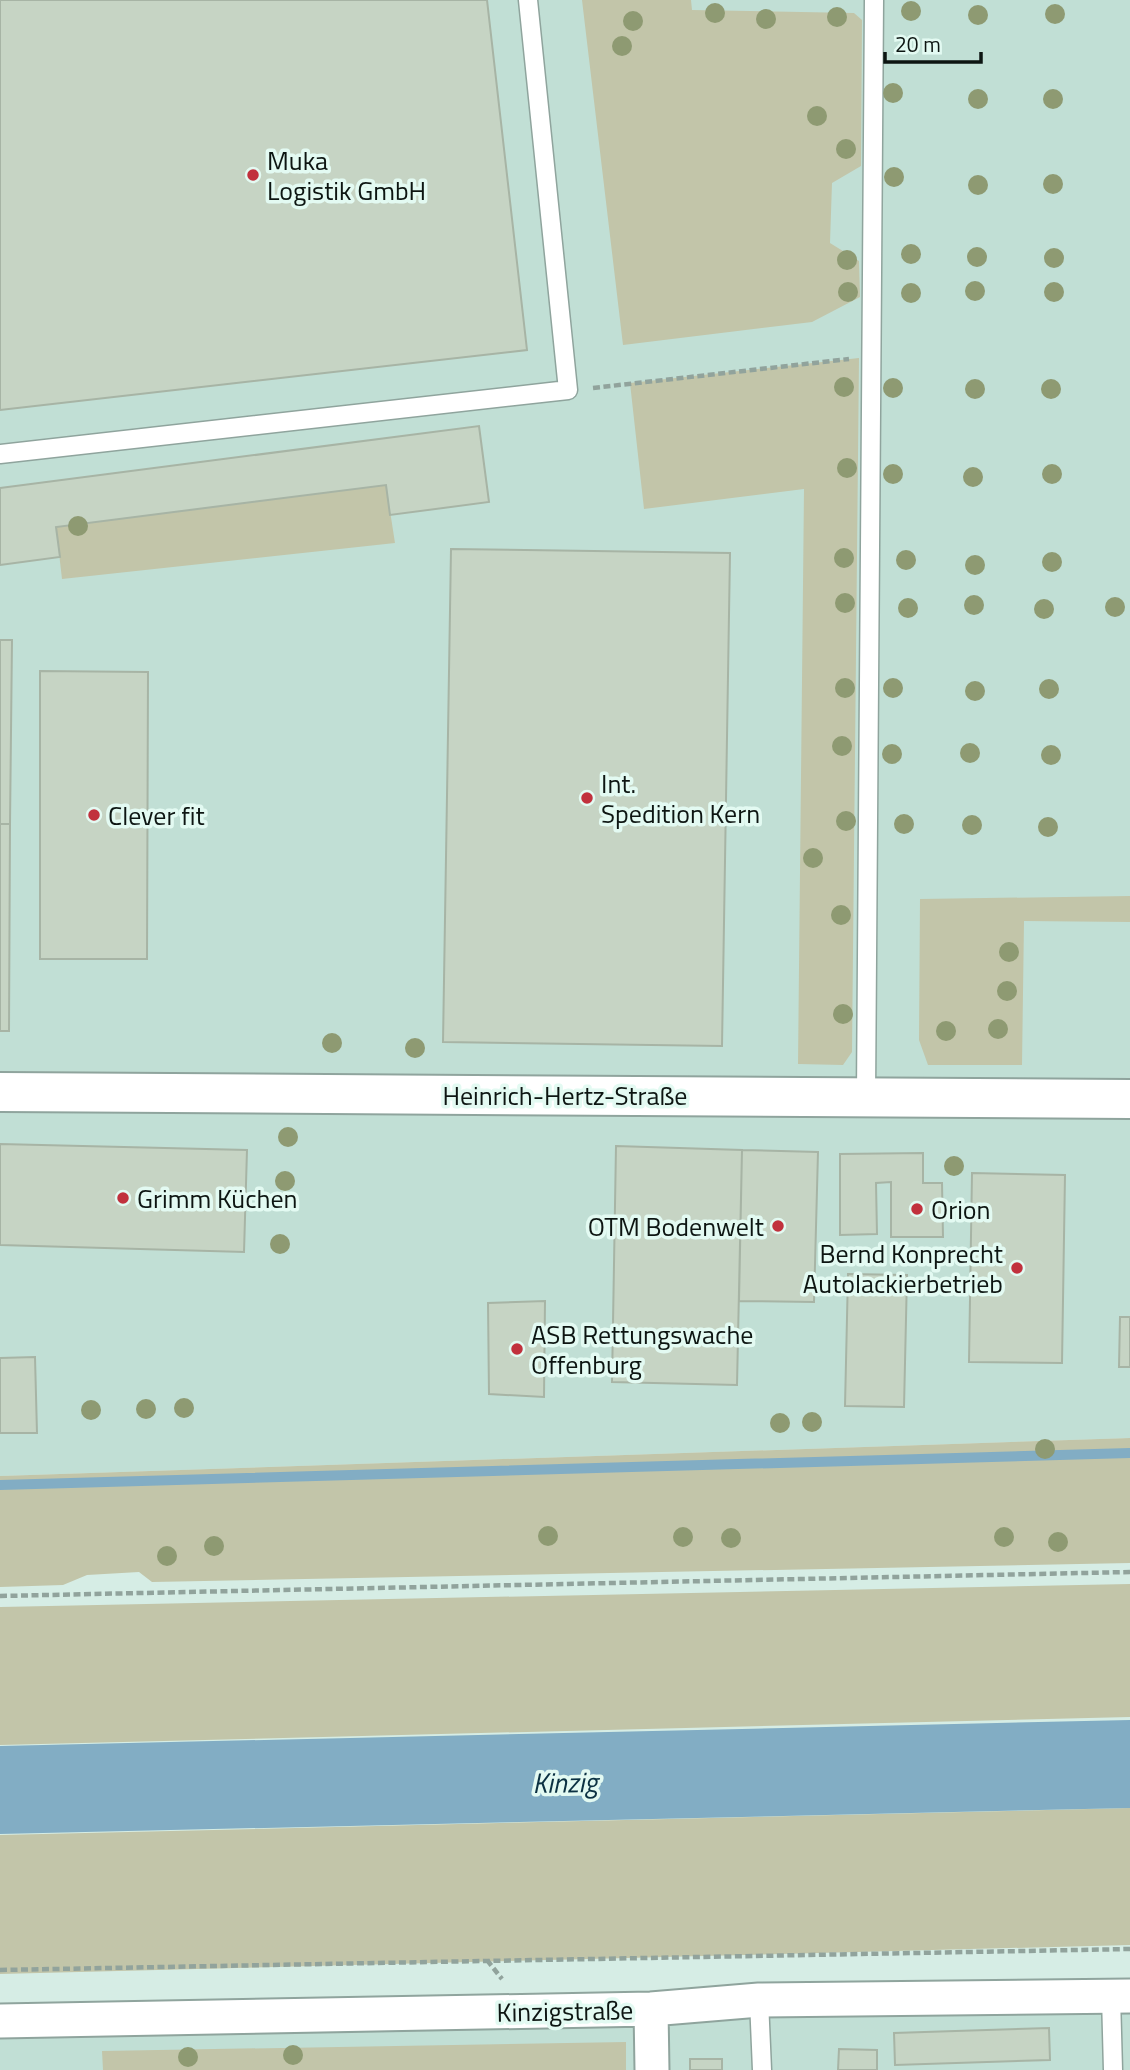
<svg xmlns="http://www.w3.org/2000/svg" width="1130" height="2070" viewBox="0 0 1130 2070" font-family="'Titillium Web',sans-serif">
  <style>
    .built { fill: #c1dfd5 }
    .green { fill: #c2c5a9 }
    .water { fill: #82adc4 }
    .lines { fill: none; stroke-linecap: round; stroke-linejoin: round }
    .stream { stroke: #82adc4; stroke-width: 10 }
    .building { fill: #c6d4c4; stroke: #a7b4a5; stroke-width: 2 }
    .lane-casing { stroke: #8fa49d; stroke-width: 21 }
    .street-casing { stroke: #8fa49d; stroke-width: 37 }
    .secondary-casing { stroke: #8fa49d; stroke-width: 42 }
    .path { stroke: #91a39c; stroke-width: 4.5; stroke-dasharray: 7 3.5; stroke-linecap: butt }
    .lane { stroke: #fff; stroke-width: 18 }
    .street { stroke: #fff; stroke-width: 33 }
    .secondary { stroke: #fff; stroke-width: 38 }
    .tree { fill: #8e9a72 }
    .poi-dot { fill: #c1313d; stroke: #e3faf2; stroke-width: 2.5 }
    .labels { text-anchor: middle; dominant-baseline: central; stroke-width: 7; stroke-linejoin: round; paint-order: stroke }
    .poi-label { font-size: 26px; fill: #0d1512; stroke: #e3faf2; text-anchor: start }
    .street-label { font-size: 26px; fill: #0d1512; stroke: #e3faf2 }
    .water-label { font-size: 28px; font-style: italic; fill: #0b3142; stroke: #e3faf2 }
  </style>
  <rect width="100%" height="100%" fill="#d6ede5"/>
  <path class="built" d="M 0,0 L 1130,0 L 1130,1438 L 0,1476 Z
    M 1130,1986 L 1130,2070 L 0,2070 L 0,2026 Z"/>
  <path class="green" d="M 582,0 L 691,0 L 692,10 L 854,13 L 862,20 L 861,166 L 832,183 L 830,243 L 859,261 L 860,297 L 812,322 L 623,345 Z
    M 859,358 L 852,1052 L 843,1065 L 798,1064 L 804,489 L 644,509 L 630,383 Z
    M 386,485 L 395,543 L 62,579 L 56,527 Z
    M 1130,896 L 1130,922 L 1024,921 L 1022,1065 L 928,1065 L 919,1040 L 920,899 Z
    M 1130,1438 L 1130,1563 L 152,1582 L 139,1572 L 87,1575 L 63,1585 L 0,1587 L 0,1476 Z
    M 1130,1584 L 1130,1717 L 0,1745 L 0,1607 Z
    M 1130,1808 L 1130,1945 L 0,1974 L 0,1835 Z
    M 626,2042 L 626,2070 L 103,2070 L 102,2051 Z"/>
  <path class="water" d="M 1130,1720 L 1130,1808 L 0,1834 L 0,1746 Z"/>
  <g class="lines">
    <path class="stream" d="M 0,1485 L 1130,1453"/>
  </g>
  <path class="building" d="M 0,0 L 487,0 L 527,350 L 0,410 Z
    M 479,426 L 489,502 L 390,515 L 386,485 L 56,527 L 60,557 L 0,565 L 0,488 Z
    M 451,549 L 730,553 L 722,1046 L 443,1042 Z
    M 0,640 L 12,640 L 10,824 L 0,824 Z
    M 40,671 L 148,672 L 147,959 L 40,959 Z
    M 0,824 L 10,824 L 9,1031 L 0,1031 Z
    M 0,1144 L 247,1150 L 244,1252 L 0,1245 Z
    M 616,1146 L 742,1150 L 737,1385 L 612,1382 Z
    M 742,1150 L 818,1152 L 814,1302 L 739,1301 Z
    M 923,1153 L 923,1183 L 942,1183 L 943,1237 L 891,1237 L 891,1182 L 876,1183 L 877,1234 L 840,1235 L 840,1154 Z
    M 972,1173 L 1065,1175 L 1062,1363 L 969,1362 Z
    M 848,1274 L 907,1275 L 904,1407 L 845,1406 Z
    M 545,1301 L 544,1397 L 489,1394 L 488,1303 Z
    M 1120,1317 L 1130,1317 L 1130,1367 L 1119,1367 Z
    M 35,1357 L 37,1433 L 0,1433 L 0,1358 Z
    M 1049,2028 L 1050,2060 L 895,2065 L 894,2033 Z
    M 839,2049 L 877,2050 L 877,2070 L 838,2070 Z
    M 690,2059 L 722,2059 L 722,2070 L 690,2070 Z"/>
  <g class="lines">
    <g class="lane-casing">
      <path id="lane" d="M 0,454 L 568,390 L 528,0
        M 866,1095 L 874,0
        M 1111,1996 L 1113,2070
        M 759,2000 L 762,2070"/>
    </g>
    <g class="street-casing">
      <path id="street" d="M 651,2009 L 652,2070
        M 0,2021 L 651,2009 L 759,2000 L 1130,1996"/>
    </g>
    <g class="secondary-casing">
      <path id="secondary" d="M 0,1092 L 1130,1099"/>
    </g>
    <path class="path" d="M 593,388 L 849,359
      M 0,1596 L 1130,1572
      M 487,1960 L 502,1979
      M 0,1970 L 1130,1949"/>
    <use href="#lane" class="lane"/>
    <use href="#street" class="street"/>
    <use href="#secondary" class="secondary"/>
  </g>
  <g class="tree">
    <circle cx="911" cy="11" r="10"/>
    <circle cx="715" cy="13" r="10"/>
    <circle cx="1055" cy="14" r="10"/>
    <circle cx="978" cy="15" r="10"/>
    <circle cx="837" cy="17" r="10"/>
    <circle cx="766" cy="19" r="10"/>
    <circle cx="633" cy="21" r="10"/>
    <circle cx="622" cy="46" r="10"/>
    <circle cx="893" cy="93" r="10"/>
    <circle cx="978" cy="99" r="10"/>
    <circle cx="1053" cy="99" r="10"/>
    <circle cx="817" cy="116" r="10"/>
    <circle cx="846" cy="149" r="10"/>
    <circle cx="894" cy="177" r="10"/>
    <circle cx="1053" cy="184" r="10"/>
    <circle cx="978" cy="185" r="10"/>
    <circle cx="911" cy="254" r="10"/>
    <circle cx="977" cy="257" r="10"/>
    <circle cx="1054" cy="258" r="10"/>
    <circle cx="847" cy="260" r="10"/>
    <circle cx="975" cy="291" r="10"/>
    <circle cx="848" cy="292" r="10"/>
    <circle cx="1054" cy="292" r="10"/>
    <circle cx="911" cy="293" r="10"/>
    <circle cx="844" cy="387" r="10"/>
    <circle cx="893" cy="388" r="10"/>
    <circle cx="975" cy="389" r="10"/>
    <circle cx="1051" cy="389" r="10"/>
    <circle cx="847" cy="468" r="10"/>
    <circle cx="893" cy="474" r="10"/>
    <circle cx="1052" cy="474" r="10"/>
    <circle cx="973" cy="477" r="10"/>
    <circle cx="78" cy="526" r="10"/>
    <circle cx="844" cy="558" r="10"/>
    <circle cx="906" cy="560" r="10"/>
    <circle cx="1052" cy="562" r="10"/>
    <circle cx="975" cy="565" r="10"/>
    <circle cx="845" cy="603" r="10"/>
    <circle cx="974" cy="605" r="10"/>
    <circle cx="1115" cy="607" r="10"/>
    <circle cx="908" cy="608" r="10"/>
    <circle cx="1044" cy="609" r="10"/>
    <circle cx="845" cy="688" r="10"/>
    <circle cx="893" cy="688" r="10"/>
    <circle cx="1049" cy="689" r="10"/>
    <circle cx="975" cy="691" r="10"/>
    <circle cx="842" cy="746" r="10"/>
    <circle cx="970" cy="753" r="10"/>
    <circle cx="892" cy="754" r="10"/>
    <circle cx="1051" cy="755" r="10"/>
    <circle cx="846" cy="821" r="10"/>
    <circle cx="904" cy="824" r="10"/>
    <circle cx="972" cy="825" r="10"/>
    <circle cx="1048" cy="827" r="10"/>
    <circle cx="813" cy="858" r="10"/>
    <circle cx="841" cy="915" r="10"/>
    <circle cx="1009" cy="952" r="10"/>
    <circle cx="1007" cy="991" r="10"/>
    <circle cx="843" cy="1014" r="10"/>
    <circle cx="998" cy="1029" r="10"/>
    <circle cx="946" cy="1031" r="10"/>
    <circle cx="332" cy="1043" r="10"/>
    <circle cx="415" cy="1048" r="10"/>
    <circle cx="288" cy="1137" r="10"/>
    <circle cx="954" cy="1166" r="10"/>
    <circle cx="285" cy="1181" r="10"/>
    <circle cx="280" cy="1244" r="10"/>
    <circle cx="184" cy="1408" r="10"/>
    <circle cx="146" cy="1409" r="10"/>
    <circle cx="91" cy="1410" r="10"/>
    <circle cx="812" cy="1422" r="10"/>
    <circle cx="780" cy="1423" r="10"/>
    <circle cx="1045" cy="1449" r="10"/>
    <circle cx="548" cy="1536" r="10"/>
    <circle cx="683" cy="1537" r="10"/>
    <circle cx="1004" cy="1537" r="10"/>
    <circle cx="731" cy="1538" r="10"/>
    <circle cx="1058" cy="1542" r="10"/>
    <circle cx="214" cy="1546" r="10"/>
    <circle cx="167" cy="1556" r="10"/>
    <circle cx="293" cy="2055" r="10"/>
    <circle cx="188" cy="2057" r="10"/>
  </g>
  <g class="poi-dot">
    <circle cx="253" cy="175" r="7"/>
    <circle cx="587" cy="798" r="7"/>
    <circle cx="94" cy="815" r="7"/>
    <circle cx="123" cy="1198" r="7"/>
    <circle cx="917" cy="1209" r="7"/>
    <circle cx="778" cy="1226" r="7"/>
    <circle cx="1017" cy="1268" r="7"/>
    <circle cx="517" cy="1349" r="7"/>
  </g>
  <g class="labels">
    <g class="poi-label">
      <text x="267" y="160">Muka<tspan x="267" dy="30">Logistik GmbH</tspan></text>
      <text x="601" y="783">Int.<tspan x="601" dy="30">Spedition Kern</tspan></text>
      <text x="108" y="815">Clever fit</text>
      <text x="137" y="1198">Grimm Küchen</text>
      <text x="931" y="1209">Orion</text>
      <text x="764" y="1226" text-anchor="end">OTM Bodenwelt</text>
      <text x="1003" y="1253" text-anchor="end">Bernd Konprecht<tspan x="1003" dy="30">Autolackierbetrieb</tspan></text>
      <text x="531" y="1334">ASB Rettungswache<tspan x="531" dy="30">Offenburg</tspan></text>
    </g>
    <g class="street-label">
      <text x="565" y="1095">Heinrich-Hertz-Straße</text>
      <text transform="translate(565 2011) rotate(-1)">Kinzigstraße</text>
    </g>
    <g class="water-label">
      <text transform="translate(565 1782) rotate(-1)">Kinzig</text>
    </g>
  </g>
  <path d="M885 52v10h96v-10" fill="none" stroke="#0d1512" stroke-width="3.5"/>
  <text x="895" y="52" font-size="21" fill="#0d1512" stroke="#e3faf2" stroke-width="5" paint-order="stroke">20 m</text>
</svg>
